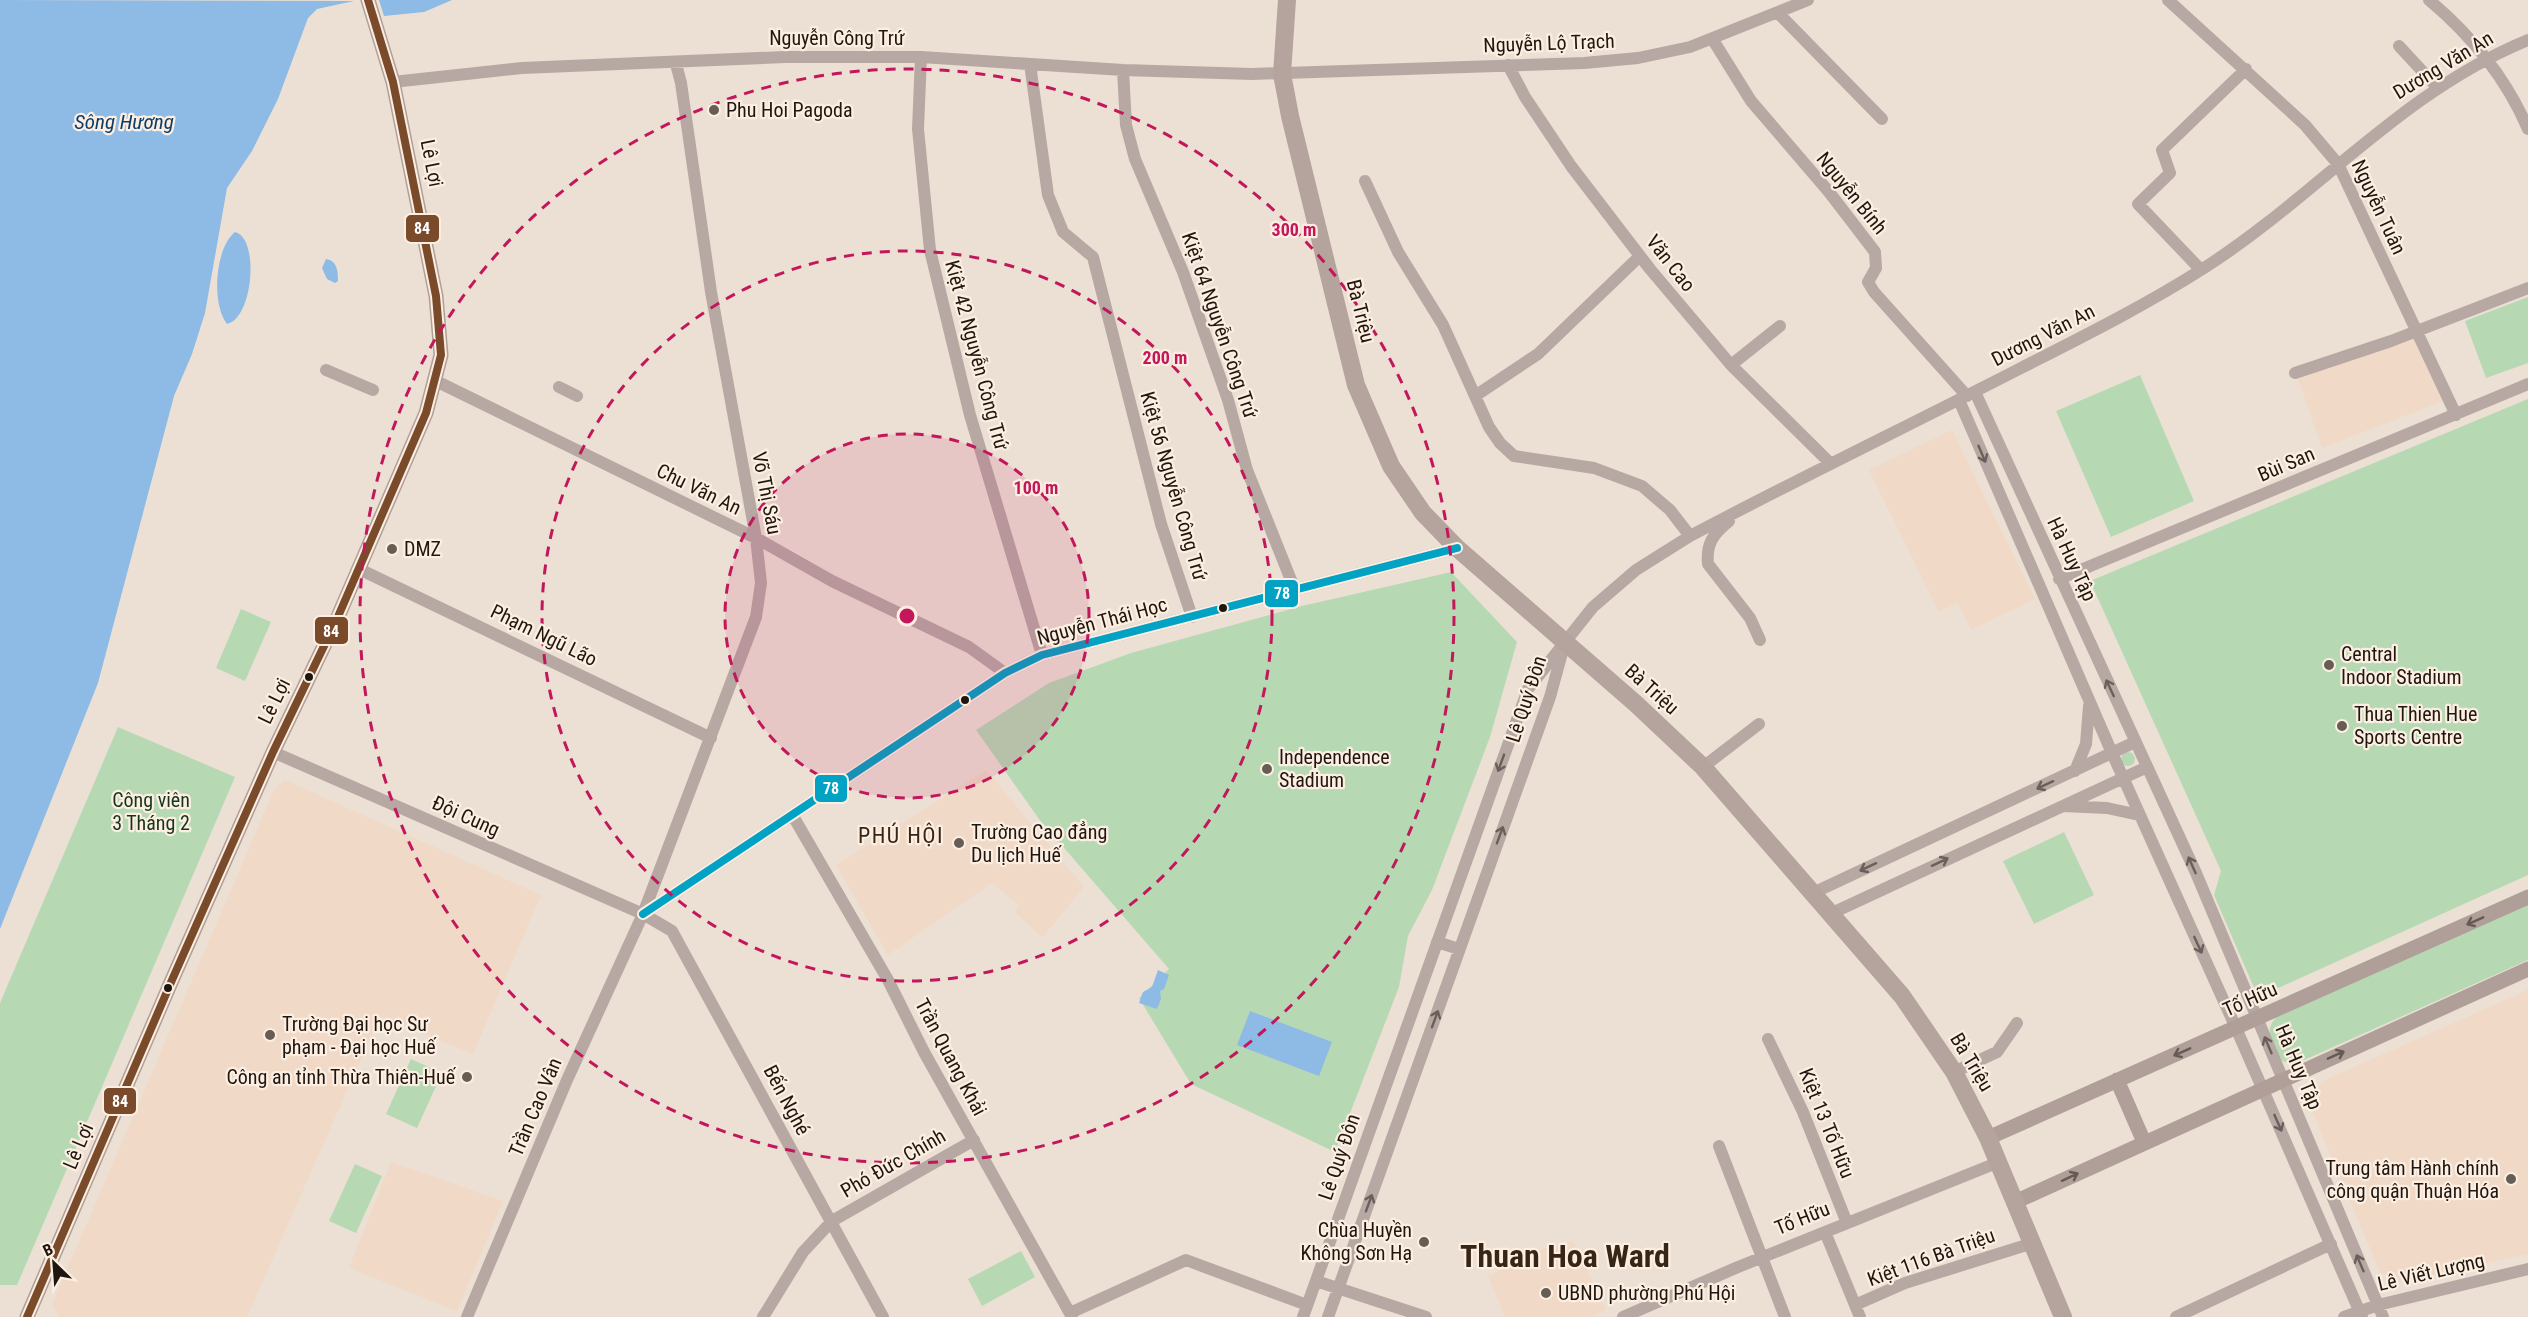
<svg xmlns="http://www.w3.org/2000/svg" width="2528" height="1317" viewBox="0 0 2528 1317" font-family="'Roboto Condensed',sans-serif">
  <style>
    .built { fill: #f0d9c6 }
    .green { fill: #b6d9b4 }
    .water { fill: #8ebae6 }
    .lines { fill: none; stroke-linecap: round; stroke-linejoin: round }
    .minor { stroke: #b7a8a4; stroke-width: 12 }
    .major { stroke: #b09f99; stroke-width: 15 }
    .highway { stroke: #b5a39d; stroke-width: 18 }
    .bus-1-casing { stroke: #fdeee2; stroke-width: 12 }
    .bus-2-casing { stroke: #fdeee2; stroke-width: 12 }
    .bus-1 { stroke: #02a2c4; stroke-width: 8 }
    .bus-2 { stroke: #7a4b2a; stroke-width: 8 }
    .oneway { stroke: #6a5f5a }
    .oneway2 { stroke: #675a54 }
    .ring { fill: none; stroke: #c2185b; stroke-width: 3; stroke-dasharray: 10 8 }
    .poi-dot { fill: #665d54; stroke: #fdeee2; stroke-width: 2 }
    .bus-dot { fill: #1e160f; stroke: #fdeee2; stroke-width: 2 }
    .labels { text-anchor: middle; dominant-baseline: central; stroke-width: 4.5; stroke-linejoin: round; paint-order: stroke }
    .street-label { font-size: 20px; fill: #1e160f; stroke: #fdeee2 }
    .poi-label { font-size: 20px; fill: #1e160f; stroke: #fdeee2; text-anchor: start }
    .park-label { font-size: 20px; fill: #13351c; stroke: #fdeee2 }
    .water-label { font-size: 21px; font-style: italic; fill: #0c3e6a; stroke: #fdeee2 }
    .quarter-label { font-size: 22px; letter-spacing: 1.5px; fill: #372515; stroke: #fdeee2 }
    .town-label { font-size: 32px; font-weight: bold; fill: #372515; stroke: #fdeee2 }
    .centre { fill: #c2185b; stroke: #fdeee2; stroke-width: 3 }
    .ring-label { font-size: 18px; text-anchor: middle; font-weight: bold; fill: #c2185b; stroke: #fdeee2; stroke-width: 4.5; stroke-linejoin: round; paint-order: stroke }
    .line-badge { stroke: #fdeee2; stroke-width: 2 }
    .badge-label { font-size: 16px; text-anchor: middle; font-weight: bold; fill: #fff }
  </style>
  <rect width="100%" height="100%" fill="#ece0d4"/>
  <path class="built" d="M 2416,335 L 2443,401 L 2322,448 L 2298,379 Z
    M 1952,430 L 2035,599 L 1971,630 L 1958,603 L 1939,612 L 1869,470 Z
    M 986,770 L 1084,887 L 1042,938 L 1015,912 L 1019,905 L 992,883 L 888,955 L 836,865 Z
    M 285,780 L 541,895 L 473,1054 L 380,1016 L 247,1317 L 60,1317 L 52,1304 L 275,788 Z
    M 2528,990 L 2528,1254 L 2398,1282 L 2380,1272 L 2312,1111 L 2320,1085 L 2325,1080 Z
    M 391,1162 L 503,1201 L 457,1311 L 349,1268 Z
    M 1573,1240 L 1606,1310 L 1590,1317 L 1505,1317 L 1488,1276 L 1545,1248 L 1549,1251 Z"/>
  <path class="green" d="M 2528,297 L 2528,363 L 2486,378 L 2465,321 Z
    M 2140,375 L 2194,501 L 2111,537 L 2056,411 Z
    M 2528,399 L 2528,875 L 2267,993 L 2255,990 L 2214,895 L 2221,871 L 2090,581 Z
    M 1451,572 L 1517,642 L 1490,737 L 1432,890 L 1408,936 L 1399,987 L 1335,1152 L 1191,1084 L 1139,998 L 1169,969 L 1039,819 L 976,730 L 1049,683 L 1131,653 L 1302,606 Z
    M 241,609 L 271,622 L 245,681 L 216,668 Z
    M 118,727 L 235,777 L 17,1285 L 0,1285 L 0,1003 Z
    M2121 759a7 7 0 1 1 14 0a7 7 0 1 1-14 0Z
    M 2064,832 L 2094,895 L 2034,924 L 2003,861 Z
    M 2528,905 L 2528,960 L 2302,1061 L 2292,1064 L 2280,1060 C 2274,1045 2262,1030 2277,1017 Z
    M 411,1059 L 442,1073 L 417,1128 L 386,1114 Z
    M 355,1164 L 382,1176 L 356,1233 L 329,1221 Z
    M 1021,1251 L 1035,1277 L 982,1306 L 968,1279 Z"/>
  <path class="water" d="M 0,0 L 354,1 L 317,9 L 308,18 L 278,99 L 252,151 L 227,188 L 205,313 L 192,354 L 174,396 L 98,683 L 0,929 Z
    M 379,0 L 452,0 L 424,12 L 384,16 Z
    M 235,232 C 260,238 253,319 227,324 C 211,303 215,248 235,232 Z
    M 326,259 C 337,261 338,270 338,281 L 335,283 L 327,279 L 322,268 Z
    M 1158,970 L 1169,975 L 1164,989 L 1160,991 L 1161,999 L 1157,1009 L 1139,1003 L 1143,992 L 1152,987 Z
    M 1250,1011 L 1332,1042 L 1319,1076 L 1237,1045 Z"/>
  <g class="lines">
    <path class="minor" d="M 2168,0 L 2305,125 L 2338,164 L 2456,415
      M 2429,0 C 2472,36 2506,78 2528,129
      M 1779,14 L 1882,119
      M 1713,40 L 1751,101 L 1829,192 L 1875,252 L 1876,268 L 1868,282 L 1874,292 L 1967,396
      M 2399,46 L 2437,87
      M 921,57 L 918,129 L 930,250 L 970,415 L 1042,655
      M 1030,64 L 1048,195 L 1063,232 L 1093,257 L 1161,524 L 1192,617
      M 1508,65 L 1525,97 L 1571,166 L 1650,269 L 1731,365 L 1831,464
      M 1123,70 L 1126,125 L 1135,159 L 1183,272 L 1228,400 L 1247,470 L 1295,590
      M 393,82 L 522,68 L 785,57 L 921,57 L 1123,70 L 1252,74 L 1584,63 L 1638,58 L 1690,47 L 1808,0
      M 1365,181 L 1398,252 L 1443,325 L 1489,427 L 1500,443 L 1514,456 L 1594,468 L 1642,486 L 1670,510 L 1690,536
      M 2201,270 L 2138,204 L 2170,173 L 2162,150 L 2246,69
      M 1731,365 L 1780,326
      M 326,370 L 373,390
      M 2295,373 L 2391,341 L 2528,288
      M 436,381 L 756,538 L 832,581 L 969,647 L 1005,673
      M 559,387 L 577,396
      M 1975,392 L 2196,873 L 2383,1317
      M 1475,396 L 1538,354 L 1640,256
      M 1959,400 L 2112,753 L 2236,1028 L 2362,1317
      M 1729,521 C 1713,534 1706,544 1708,564 L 1750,618 L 1760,640
      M 359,569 L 711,738
      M 2059,579 L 2528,384
      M 1565,642 L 1593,607 L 1636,570 L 1690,536 C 1800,478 1912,424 2023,367 C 2084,336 2146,305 2204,268 C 2317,196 2401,92 2528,40
      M 273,752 L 643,914 L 672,931 L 883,1317
      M 1703,767 L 1759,724
      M 2075,771 L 2086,744 L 2089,706
      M 2063,806 L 2107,808 L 2139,815
      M 793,816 L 888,980 L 924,1052 L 1072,1317
      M 1813,893 L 2135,742
      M 643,914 L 1005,673 L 1042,655 L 1457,548
      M 1830,914 L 2147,767
      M 1437,942 L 1459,949
      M 1768,1039 L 1803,1112 L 1847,1223
      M 1954,1072 L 1997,1052 L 2017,1023
      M 1719,1146 L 1785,1317
      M 1825,1232 L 1860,1317
      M 1316,1281 L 1426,1317
      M 1855,1305 L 1905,1283 L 2033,1243
      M 1070,1313 L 1186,1260 L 1307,1305
      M 467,1317 L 567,1080 L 643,914 L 756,617 L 761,583 L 756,538 L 711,292 L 681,83 L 676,64
      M 763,1317 L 803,1252 L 832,1221 L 974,1140
      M 1303,1317 L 1528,689 L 1565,642 L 1550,697 L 1328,1317
      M 1623,1317 L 1738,1267 L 1999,1162
      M 2176,1317 L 2331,1244
      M 2344,1317 L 2378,1305 L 2528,1269"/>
    <path class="major" d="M 2117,1080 L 2144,1142
      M 1988,1138 L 2528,897
      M 2017,1201 L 2528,969
      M 27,1317 L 172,980 L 273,752 L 337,619 L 426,413 L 441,355 L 436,296 L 393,82 L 368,0"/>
    <path class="highway" d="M 1287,0 L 1282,74 L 1290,116 L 1356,385 L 1391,466 L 1423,513 L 1457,548 L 1635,703 L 1703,767 L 1902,996 L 1954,1072 L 1988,1138 L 2063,1317"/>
    <g class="bus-1-casing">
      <path id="bus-1" d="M 643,914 L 1005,673 L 1042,655 L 1457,548"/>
    </g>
    <g class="bus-2-casing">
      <path id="bus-2" d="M 27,1317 L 172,980 L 273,752 L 337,619 L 426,413 L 441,355 L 436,296 L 393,82 L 368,0"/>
    </g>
    <use href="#bus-1" class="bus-1"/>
    <use href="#bus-2" class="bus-2"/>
  </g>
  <defs><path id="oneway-shaft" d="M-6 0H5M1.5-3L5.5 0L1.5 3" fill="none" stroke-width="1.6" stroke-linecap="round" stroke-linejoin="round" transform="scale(1.5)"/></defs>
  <g class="oneway">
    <use href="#oneway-shaft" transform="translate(1982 454) rotate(67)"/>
    <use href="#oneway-shaft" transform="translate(2110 688) rotate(-115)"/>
    <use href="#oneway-shaft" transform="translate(1501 763) rotate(110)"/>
    <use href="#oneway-shaft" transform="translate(2045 785) rotate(155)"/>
    <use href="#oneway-shaft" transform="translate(1500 835) rotate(-70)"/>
    <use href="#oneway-shaft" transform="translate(1940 862) rotate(-25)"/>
    <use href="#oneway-shaft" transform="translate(2192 865) rotate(-114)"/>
    <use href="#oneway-shaft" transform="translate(1868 867) rotate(155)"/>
    <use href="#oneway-shaft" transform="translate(2198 945) rotate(65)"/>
    <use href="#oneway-shaft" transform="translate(1435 1019) rotate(-70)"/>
    <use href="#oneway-shaft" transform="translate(2268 1045) rotate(-113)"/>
    <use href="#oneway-shaft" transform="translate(2278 1123) rotate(66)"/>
    <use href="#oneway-shaft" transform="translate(1369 1203) rotate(-70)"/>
    <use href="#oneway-shaft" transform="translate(2360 1263) rotate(-113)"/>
  </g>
  <g class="oneway2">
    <use href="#oneway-shaft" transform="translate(2475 921) rotate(156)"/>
    <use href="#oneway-shaft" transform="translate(2182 1052) rotate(156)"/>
    <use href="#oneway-shaft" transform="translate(2336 1055) rotate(-24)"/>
    <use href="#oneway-shaft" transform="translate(2070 1177) rotate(-25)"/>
  </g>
  <circle cx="907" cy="616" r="182" fill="#c2185b" fill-opacity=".12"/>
  <g class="ring">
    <circle cx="907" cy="616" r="182"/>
    <circle cx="907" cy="616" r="365"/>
    <circle cx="907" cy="616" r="547"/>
  </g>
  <g class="poi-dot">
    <circle cx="714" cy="110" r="6"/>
    <circle cx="392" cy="549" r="6"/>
    <circle cx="2329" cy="665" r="6"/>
    <circle cx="2342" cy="726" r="6"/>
    <circle cx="1267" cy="769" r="6"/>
    <circle cx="959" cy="843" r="6"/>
    <circle cx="270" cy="1035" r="6"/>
    <circle cx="467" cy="1077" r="6"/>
    <circle cx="2511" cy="1179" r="6"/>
    <circle cx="1424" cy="1242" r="6"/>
    <circle cx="1546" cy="1293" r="6"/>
  </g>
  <g class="bus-dot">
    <circle cx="1223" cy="608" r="5"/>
    <circle cx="309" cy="677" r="5"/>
    <circle cx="965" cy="700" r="5"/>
    <circle cx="168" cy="988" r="5"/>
  </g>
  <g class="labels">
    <g class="street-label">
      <text x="837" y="38">Nguyễn Công Trứ</text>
      <text transform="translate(1549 43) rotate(-2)">Nguyễn Lộ Trạch</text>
      <text transform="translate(2443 65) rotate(-31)">Dương Văn An</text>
      <text transform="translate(432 163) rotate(79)">Lê Lợi</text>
      <text transform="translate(1852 193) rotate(51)">Nguyễn Bính</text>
      <text transform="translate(2379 207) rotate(65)">Nguyễn Tuân</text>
      <text transform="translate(1671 263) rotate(52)">Văn Cao</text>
      <text transform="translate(1361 311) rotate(76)">Bà Triệu</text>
      <text transform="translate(1220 325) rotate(71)">Kiệt 64 Nguyễn Công Trứ</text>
      <text transform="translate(2043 335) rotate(-27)">Dương Văn An</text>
      <text transform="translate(977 355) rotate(75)">Kiệt 42 Nguyễn Công Trứ</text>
      <text transform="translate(2286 464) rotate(-23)">Bùi San</text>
      <text transform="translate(1174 486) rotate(74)">Kiệt 56 Nguyễn Công Trứ</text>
      <text transform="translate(699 489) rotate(26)">Chu Văn An</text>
      <text transform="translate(767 493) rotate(79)">Võ Thị Sáu</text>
      <text transform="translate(2072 559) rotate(65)">Hà Huy Tập</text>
      <text transform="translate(1102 621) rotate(-15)">Nguyễn Thái Học</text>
      <text transform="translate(544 635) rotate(26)">Phạm Ngũ Lão</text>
      <text transform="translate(1652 689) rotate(42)">Bà Triệu</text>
      <text transform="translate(1526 699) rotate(-72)">Lê Quý Đôn</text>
      <text transform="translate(274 701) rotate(-64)">Lê Lợi</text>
      <text transform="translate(466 816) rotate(24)">Đội Cung</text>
      <text transform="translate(2250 999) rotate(-24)">Tố Hữu</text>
      <text transform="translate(951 1057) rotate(62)">Trần Quang Khải</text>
      <text transform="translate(1972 1062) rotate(59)">Bà Triệu</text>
      <text transform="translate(2299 1067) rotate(67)">Hà Huy Tập</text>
      <text transform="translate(787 1100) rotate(62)">Bến Nghé</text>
      <text transform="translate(535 1107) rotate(-67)">Trần Cao Vân</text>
      <text transform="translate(1827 1123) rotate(68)">Kiệt 13 Tố Hữu</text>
      <text transform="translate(78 1146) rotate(-67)">Lê Lợi</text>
      <text transform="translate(1339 1157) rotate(-71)">Lê Quý Đôn</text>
      <text transform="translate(893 1163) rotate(-30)">Phó Đức Chính</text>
      <text transform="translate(1802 1218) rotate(-22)">Tố Hữu</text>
      <text transform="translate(1931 1257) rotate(-20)">Kiệt 116 Bà Triệu</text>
      <text transform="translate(2431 1272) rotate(-13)">Lê Viết Lượng</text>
    </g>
    <g class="poi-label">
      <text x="726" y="110">Phu Hoi Pagoda</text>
      <text x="404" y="549">DMZ</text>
      <text x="2341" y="654">Central<tspan x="2341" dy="23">Indoor Stadium</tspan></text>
      <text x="2354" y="714">Thua Thien Hue<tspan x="2354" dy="23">Sports Centre</tspan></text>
      <text x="1279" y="757">Independence<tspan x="1279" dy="23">Stadium</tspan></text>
      <text x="971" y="832">Trường Cao đẳng<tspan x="971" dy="23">Du lịch Huế</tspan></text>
      <text x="282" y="1024">Trường Đại học Sư<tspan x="282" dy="23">phạm - Đại học Huế</tspan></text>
      <text x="455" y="1077" text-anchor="end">Công an tỉnh Thừa Thiên-Huế</text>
      <text x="2499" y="1168" text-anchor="end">Trung tâm Hành chính<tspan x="2499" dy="23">công quận Thuận Hóa</tspan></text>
      <text x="1412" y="1230" text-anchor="end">Chùa Huyền<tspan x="1412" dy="23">Không Sơn Hạ</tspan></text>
      <text x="1558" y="1293">UBND phường Phú Hội</text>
    </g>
    <g class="park-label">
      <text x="151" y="800">Công viên<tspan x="151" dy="23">3 Tháng 2</tspan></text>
    </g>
    <g class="water-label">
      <text x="124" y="122">Sông Hương</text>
    </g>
    <g class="quarter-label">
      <text x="901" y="835">PHÚ HỘI</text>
    </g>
    <g class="town-label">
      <text x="1565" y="1256">Thuan Hoa Ward</text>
    </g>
  </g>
  <circle cx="907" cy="616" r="9" class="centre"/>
  <g class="ring-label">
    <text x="1294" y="236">300 m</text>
    <text x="1165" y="364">200 m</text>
    <text x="1036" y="494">100 m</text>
  </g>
  <g class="line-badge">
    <rect x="405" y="214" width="35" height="29" rx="6" fill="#7a4b2a"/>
    <rect x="1264" y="579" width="35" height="29" rx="6" fill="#02a2c4"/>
    <rect x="314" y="616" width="35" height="29" rx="6" fill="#7a4b2a"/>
    <rect x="814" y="774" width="34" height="29" rx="6" fill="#02a2c4"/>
    <rect x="103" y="1087" width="34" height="28" rx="6" fill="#7a4b2a"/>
  </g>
  <g class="badge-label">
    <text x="422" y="234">84</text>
    <text x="1282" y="599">78</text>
    <text x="331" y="637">84</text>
    <text x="831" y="794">78</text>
    <text x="120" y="1107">84</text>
  </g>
  <g transform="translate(54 1263) rotate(335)" stroke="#fdeee2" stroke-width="4.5" paint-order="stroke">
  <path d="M0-4.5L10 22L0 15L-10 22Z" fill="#1e160f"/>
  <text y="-9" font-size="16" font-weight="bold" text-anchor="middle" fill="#1e160f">B</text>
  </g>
</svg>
